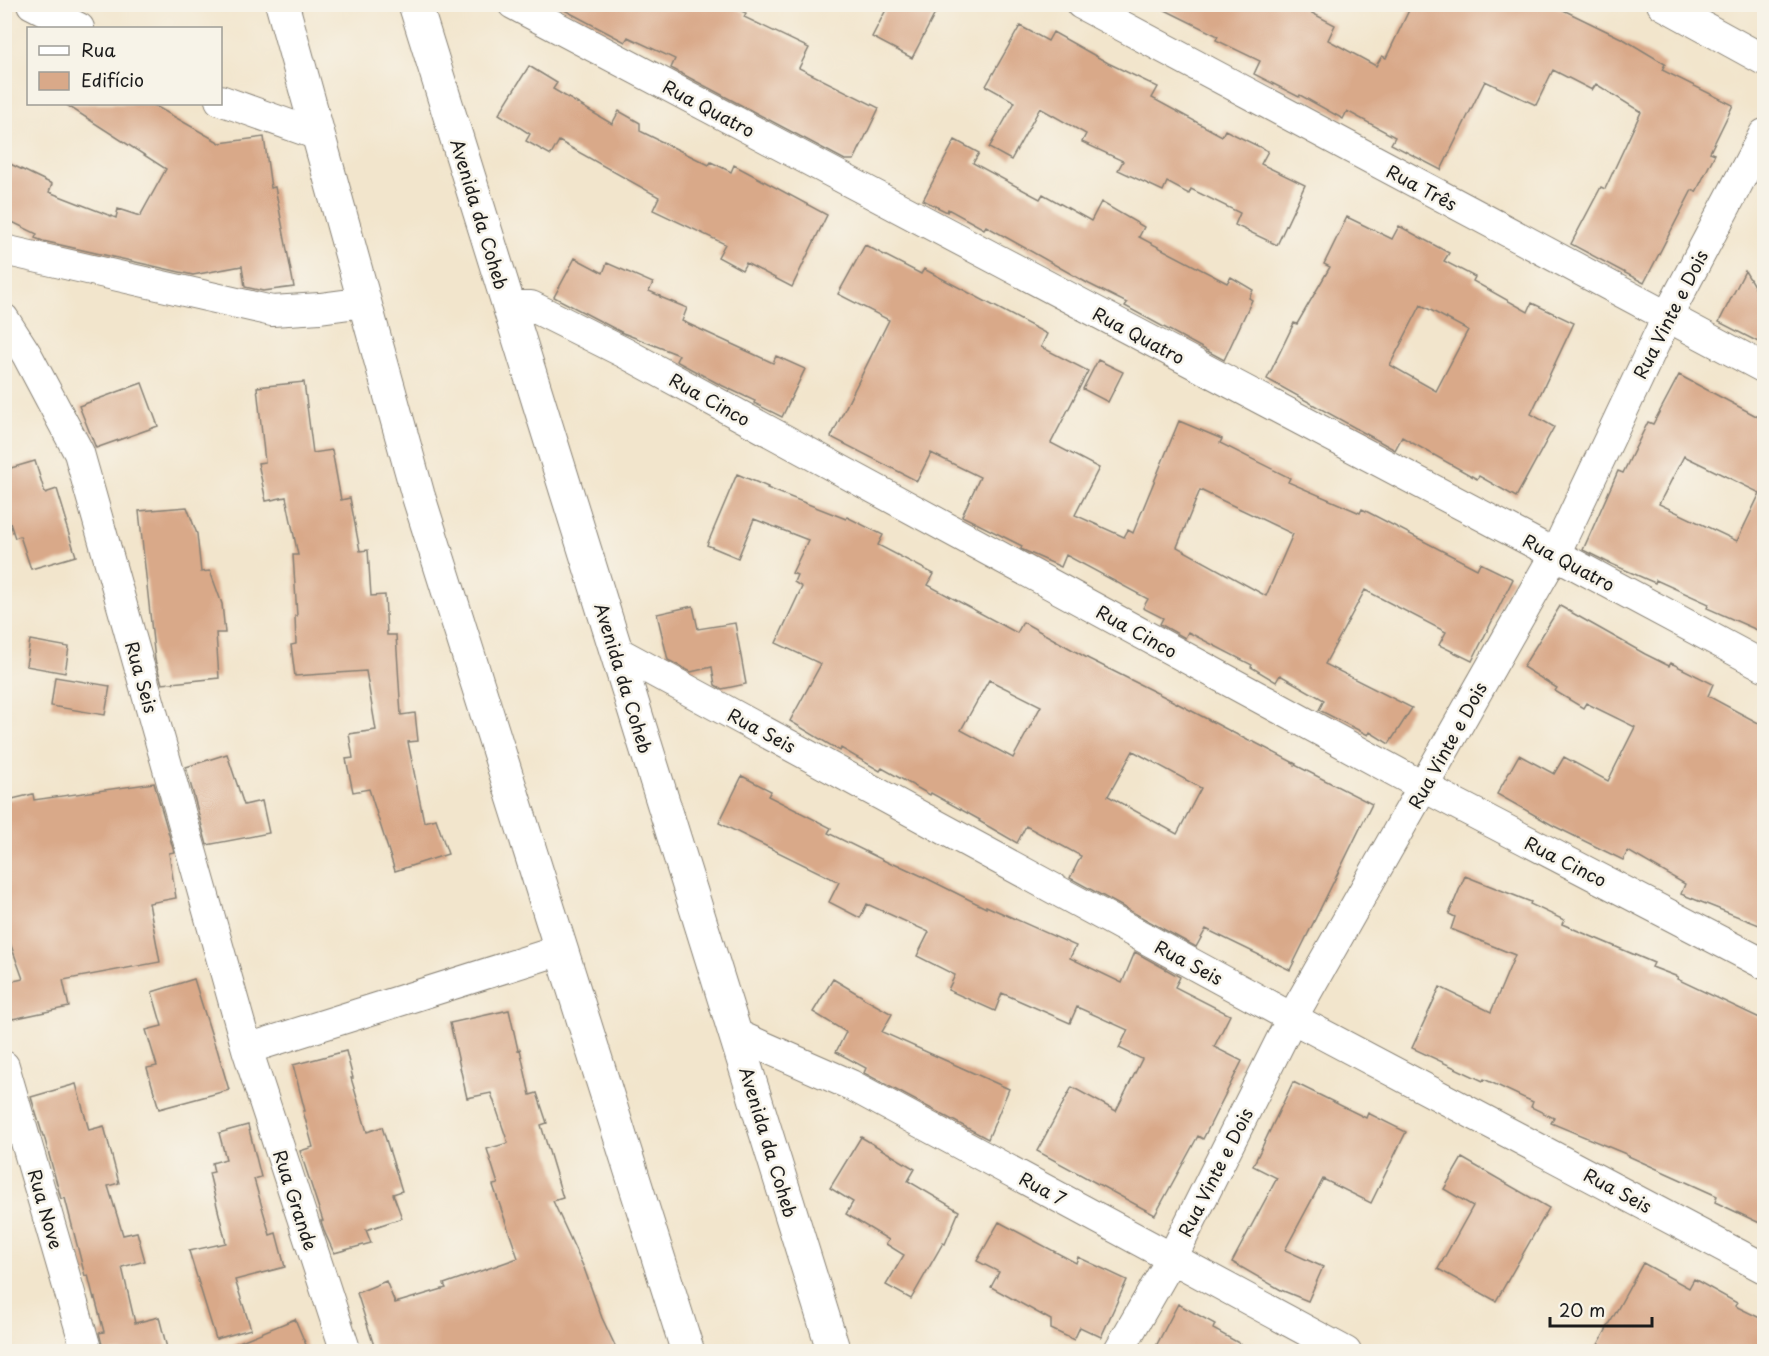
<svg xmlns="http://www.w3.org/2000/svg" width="1769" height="1356" viewBox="0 0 1769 1356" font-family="'Playpen Sans',sans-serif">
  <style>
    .building { fill: #d9a989; fill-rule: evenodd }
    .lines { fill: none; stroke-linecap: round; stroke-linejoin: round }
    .minor-casing { stroke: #878074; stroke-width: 32 }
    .secondary-casing { stroke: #878074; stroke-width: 35 }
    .minor { stroke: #fff; stroke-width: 30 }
    .secondary { stroke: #fff; stroke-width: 33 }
    .labels { text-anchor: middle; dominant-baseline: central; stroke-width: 5; stroke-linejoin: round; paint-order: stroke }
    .street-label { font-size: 18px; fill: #1c1c1c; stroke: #f7f3e8 }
  </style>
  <rect width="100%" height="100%" fill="#f7f3e8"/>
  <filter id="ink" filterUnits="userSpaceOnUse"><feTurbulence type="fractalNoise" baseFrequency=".0167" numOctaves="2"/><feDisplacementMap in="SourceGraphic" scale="12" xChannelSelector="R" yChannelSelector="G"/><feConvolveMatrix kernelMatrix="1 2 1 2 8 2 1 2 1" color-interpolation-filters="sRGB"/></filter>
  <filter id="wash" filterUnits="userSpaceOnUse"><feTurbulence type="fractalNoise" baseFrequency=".008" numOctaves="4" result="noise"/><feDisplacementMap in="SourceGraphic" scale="24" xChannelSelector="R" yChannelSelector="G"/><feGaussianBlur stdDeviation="1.35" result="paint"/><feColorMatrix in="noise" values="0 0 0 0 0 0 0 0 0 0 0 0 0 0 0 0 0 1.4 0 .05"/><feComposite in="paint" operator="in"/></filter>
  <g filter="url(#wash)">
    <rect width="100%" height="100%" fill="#f2e5cc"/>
    <g id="blocks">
      <path class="building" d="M 553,4 L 726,4 L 746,13 L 744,17 L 809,48 L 799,68 L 879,108 L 854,160 L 845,160 L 671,68 L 675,59 L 628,37 L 625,42 Z
        M 889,4 L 940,4 L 912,58 L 872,37 Z
        M 1153,4 L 1295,4 L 1335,25 L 1328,40 L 1376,66 L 1382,56 L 1386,58 L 1412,4 L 1551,4 L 1625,40 L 1665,64 L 1662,70 L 1733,105 L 1710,152 L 1715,154 L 1696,192 L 1692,190 L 1644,283 L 1571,244 L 1601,187 L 1605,189 L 1641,112 L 1596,84 L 1592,90 L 1553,70 L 1536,105 L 1485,81 L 1441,170 L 1391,144 L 1395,137 L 1347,111 L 1343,119 L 1300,95 L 1299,97 L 1254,74 L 1260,61 L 1216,40 L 1218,36 Z
        M 1020,26 L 1048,41 L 1053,32 L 1108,63 L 1158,87 L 1152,98 L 1222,136 L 1225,130 L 1268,151 L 1261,164 L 1305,185 L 1277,245 L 1235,225 L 1240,213 L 1191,189 L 1189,194 L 1167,182 L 1163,191 L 1118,170 L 1123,161 L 1082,142 L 1086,134 L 1040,108 L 1011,160 L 989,148 L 1015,102 L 986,86 Z
        M 529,66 L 557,83 L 553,89 L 612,124 L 619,111 L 640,123 L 640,131 L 709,165 L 711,162 L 731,172 L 734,165 L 827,215 L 792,287 L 746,263 L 742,270 L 718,257 L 725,244 L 653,210 L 659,197 L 559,141 L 551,155 L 526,141 L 530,134 L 499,114 Z
        M 65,104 L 152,104 L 220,143 L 264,137 L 271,188 L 275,187 L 294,287 L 263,291 L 245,287 L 242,266 L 193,275 L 43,241 L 35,238 L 37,234 L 4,218 L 4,161 L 52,184 L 49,192 L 116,218 L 118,209 L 140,216 L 166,169 Z
        M 955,140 L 979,153 L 973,163 L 1040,199 L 1043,194 L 1091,221 L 1101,202 L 1144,227 L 1139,237 L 1227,283 L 1231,277 L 1253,290 L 1249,298 L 1252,300 L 1224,360 L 1125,306 L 1127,303 L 1089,284 L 986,226 L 984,229 L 948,209 L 947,212 L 923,200 Z
        M 1347,217 L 1392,239 L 1399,226 L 1449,253 L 1444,261 L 1475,277 L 1473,281 L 1528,312 L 1532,303 L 1574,323 L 1531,414 L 1554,427 L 1516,497 L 1479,476 L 1477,479 L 1402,437 L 1395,450 L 1267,379 L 1294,323 L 1297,324 L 1330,267 L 1324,264 ZM 1421,305 L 1468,330 L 1436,391 L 1390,365 Z
        M 865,245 L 921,274 L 924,269 L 1047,334 L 1041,347 L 1088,371 L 1051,443 L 1099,468 L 1075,515 L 1124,537 L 1128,530 L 1133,533 L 1179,421 L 1222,439 L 1220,443 L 1290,478 L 1288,482 L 1360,513 L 1362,509 L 1477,569 L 1480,563 L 1513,579 L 1472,661 L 1439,645 L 1446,632 L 1365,590 L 1325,664 L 1412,708 L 1389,744 L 1370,732 L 1368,735 L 1319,710 L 1324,700 L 1280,675 L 1276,682 L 1251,667 L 1252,665 L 1188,632 L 1185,638 L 1160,624 L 1163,618 L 1143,608 L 1148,599 L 1066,555 L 1061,567 L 1021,549 L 1022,546 L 962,516 L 980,477 L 931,453 L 917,481 L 831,437 L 889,320 L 838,294 ZM 1200,490 L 1293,534 L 1266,596 L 1177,547 Z
        M 575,258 L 603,273 L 607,263 L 653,283 L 649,291 L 660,296 L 660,297 L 687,308 L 682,321 L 773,363 L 776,356 L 805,369 L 782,417 L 754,403 L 755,401 L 719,384 L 676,361 L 679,355 L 623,333 L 554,297 Z
        M 1745,271 L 1757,291 L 1764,295 L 1764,345 L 1719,322 Z
        M 1098,360 L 1123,372 L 1108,402 L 1083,389 Z
        M 1679,375 L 1764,420 L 1764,633 L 1707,608 L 1709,604 L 1656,580 L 1655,583 L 1607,562 L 1583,550 L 1618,471 L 1623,473 L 1648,422 L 1653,424 ZM 1684,456 L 1760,493 L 1737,541 L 1659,504 Z
        M 304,382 L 313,453 L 332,450 L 341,500 L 350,498 L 360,551 L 368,550 L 371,596 L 385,595 L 387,635 L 396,635 L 401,715 L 415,713 L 418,741 L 408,742 L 424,822 L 436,819 L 448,854 L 395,871 L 369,789 L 353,792 L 346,759 L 353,758 L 349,734 L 376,730 L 366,671 L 295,676 L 291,645 L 296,644 L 295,616 L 297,616 L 293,555 L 298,555 L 286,497 L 266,501 L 258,463 L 265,462 L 257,387 Z
        M 142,383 L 158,426 L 96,448 L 79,406 Z
        M 35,461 L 45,493 L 57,489 L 67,522 L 65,522 L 76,556 L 31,569 L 20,536 L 15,538 L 4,505 L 4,470 Z
        M 737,474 L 768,487 L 767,488 L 846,519 L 847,517 L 883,535 L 878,545 L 934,574 L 928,585 L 1017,633 L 1023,622 L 1089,659 L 1165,697 L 1251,742 L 1252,741 L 1296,764 L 1295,765 L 1372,804 L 1290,970 L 1206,929 L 1196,947 L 1070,878 L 1081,856 L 1026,826 L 1017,843 L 979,821 L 980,820 L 931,793 L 930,795 L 882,768 L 880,771 L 841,748 L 840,751 L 790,721 L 821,664 L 776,643 L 802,587 L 794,582 L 797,575 L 792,573 L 808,540 L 754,519 L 738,558 L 707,545 ZM 989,680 L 1041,706 L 1013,758 L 961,730 ZM 1133,751 L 1201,788 L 1177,834 L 1108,796 Z
        M 187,507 L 197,534 L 201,572 L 210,571 L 222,604 L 225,633 L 216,633 L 219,678 L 162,684 L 155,660 L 139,511 Z
        M 693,606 L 698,629 L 735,623 L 746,684 L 722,689 L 715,685 L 712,667 L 691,672 L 668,660 L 657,614 Z
        M 1560,606 L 1645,654 L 1669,666 L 1671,663 L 1713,684 L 1708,696 L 1764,726 L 1764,927 L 1681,894 L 1685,884 L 1628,851 L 1623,860 L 1554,826 L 1497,794 L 1519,755 L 1554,774 L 1564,757 L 1608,781 L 1635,727 L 1586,703 L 1583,708 L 1555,691 L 1557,688 L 1523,667 Z
        M 30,640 L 69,647 L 65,673 L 26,666 Z
        M 55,677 L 110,686 L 105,715 L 51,706 Z
        M 227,754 L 244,805 L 262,801 L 269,833 L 207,845 L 186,767 Z
        M 742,776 L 771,791 L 768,796 L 831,828 L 828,833 L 893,865 L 894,863 L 926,878 L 986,908 L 986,906 L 1076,946 L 1070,958 L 1122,983 L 1135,952 L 1180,977 L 1175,987 L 1230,1015 L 1214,1047 L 1242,1061 L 1203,1139 L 1198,1136 L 1155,1215 L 1037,1151 L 1072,1087 L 1116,1111 L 1142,1059 L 1119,1048 L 1128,1030 L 1077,1007 L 1070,1023 L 1002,993 L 995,1011 L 948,990 L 955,975 L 917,956 L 929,932 L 867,904 L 860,918 L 829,902 L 839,882 L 719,823 Z
        M 154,783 L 174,852 L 169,853 L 176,898 L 149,903 L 160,962 L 63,980 L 69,1007 L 12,1019 L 4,983 L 23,979 L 4,926 L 4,801 L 33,794 L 34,800 Z
        M 1465,876 L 1531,902 L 1530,904 L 1564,920 L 1562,924 L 1654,963 L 1652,967 L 1678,977 L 1677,979 L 1764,1020 L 1764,1225 L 1715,1202 L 1717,1196 L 1626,1155 L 1626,1154 L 1551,1123 L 1554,1118 L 1531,1107 L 1533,1102 L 1484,1079 L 1483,1081 L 1412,1048 L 1440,987 L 1491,1012 L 1515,955 L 1451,929 L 1455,917 L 1449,914 Z
        M 194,979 L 216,1049 L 217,1049 L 229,1090 L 159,1109 L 147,1068 L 157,1066 L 146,1030 L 162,1026 L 152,992 Z
        M 833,979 L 863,997 L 863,998 L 892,1014 L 882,1032 L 1009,1089 L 988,1139 L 864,1073 L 866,1068 L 836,1052 L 846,1032 L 813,1012 Z
        M 509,1010 L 518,1050 L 520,1049 L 530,1095 L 537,1093 L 547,1123 L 541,1125 L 563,1198 L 553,1201 L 584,1268 L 602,1318 L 618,1352 L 376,1352 L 357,1293 L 386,1281 L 395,1303 L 446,1288 L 444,1284 L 518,1258 L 493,1185 L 498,1184 L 487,1149 L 508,1143 L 491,1093 L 467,1098 L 450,1023 Z
        M 346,1051 L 353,1078 L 351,1078 L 367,1132 L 382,1127 L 402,1191 L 393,1194 L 402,1218 L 366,1230 L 371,1243 L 334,1253 L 325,1233 L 321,1221 L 323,1221 L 300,1151 L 313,1147 L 303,1111 L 305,1111 L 293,1065 Z
        M 1293,1082 L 1366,1118 L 1368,1113 L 1406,1132 L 1371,1203 L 1323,1179 L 1285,1250 L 1323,1267 L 1308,1301 L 1281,1290 L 1232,1262 L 1277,1178 L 1253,1166 Z
        M 76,1084 L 89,1130 L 104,1126 L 119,1183 L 108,1186 L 123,1235 L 137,1232 L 145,1261 L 122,1267 L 135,1323 L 159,1317 L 168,1352 L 104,1352 L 99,1333 L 104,1332 L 95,1298 L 94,1299 L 88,1275 L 85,1276 L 65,1198 L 61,1199 L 44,1136 L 43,1136 L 31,1097 Z
        M 248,1125 L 261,1177 L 254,1179 L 270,1235 L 276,1233 L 285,1267 L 235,1280 L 251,1329 L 216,1339 L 189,1251 L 226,1243 L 209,1173 L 214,1172 L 212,1163 L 226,1159 L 219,1133 Z
        M 861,1137 L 915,1169 L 908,1181 L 959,1211 L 945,1244 L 943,1243 L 911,1299 L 886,1285 L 904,1255 L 886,1244 L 889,1240 L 846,1214 L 853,1202 L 830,1188 Z
        M 1462,1158 L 1549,1208 L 1496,1301 L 1438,1269 L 1473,1206 L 1444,1189 Z
        M 999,1222 L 1076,1263 L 1078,1257 L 1127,1280 L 1101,1337 L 1080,1327 L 1074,1340 L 1051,1329 L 1051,1320 L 991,1287 L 999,1272 L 977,1261 Z
        M 1643,1263 L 1689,1288 L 1694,1279 L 1737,1303 L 1735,1306 L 1764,1320 L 1764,1352 L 1594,1352 Z
        M 1178,1304 L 1215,1324 L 1213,1329 L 1255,1352 L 1153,1352 Z
        M 295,1319 L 309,1352 L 217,1352 L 217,1351 Z"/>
    </g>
  </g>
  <g filter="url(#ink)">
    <use href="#blocks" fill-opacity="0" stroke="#878074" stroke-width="1.5"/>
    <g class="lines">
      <g class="minor-casing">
        <path id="minor" d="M 32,4 L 79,28
          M 513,4 L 1555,554 L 1764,666
          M 1081,4 L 1764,368
          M 1662,4 L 1764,60
          M 220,100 L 318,135
          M 4,250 L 272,311 L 320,308 L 365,302
          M 509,306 L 531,306 L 625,353 L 1424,787 L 1764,964
          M 4,319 L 27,355 L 79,453 L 247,1049 L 346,1352
          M 616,651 L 1292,1018 L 1764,1268
          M 735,1034 L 851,1085 L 1346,1352
          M 247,1049 L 561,950
          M 4,1066 L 87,1352
          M 1118,1352 L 1172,1258 L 1292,1018 L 1555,554 L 1667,317 L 1764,134"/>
      </g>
      <g class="secondary-casing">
        <path id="secondary" d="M 282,4 L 418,495 L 688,1352
          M 415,4 L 834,1352"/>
      </g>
      <use href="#minor" class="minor"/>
      <use href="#secondary" class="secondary"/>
    </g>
  </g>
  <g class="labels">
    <g class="street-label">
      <text transform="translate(709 108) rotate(28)">Rua Quatro</text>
      <text transform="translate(1422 187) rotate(28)">Rua Três</text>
      <text transform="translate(480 214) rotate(73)">Avenida da Coheb</text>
      <text transform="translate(1670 314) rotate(-63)">Rua Vinte e Dois</text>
      <text transform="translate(1139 335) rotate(28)">Rua Quatro</text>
      <text transform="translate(710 399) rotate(29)">Rua Cinco</text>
      <text transform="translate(1569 562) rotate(28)">Rua Quatro</text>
      <text transform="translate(1137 631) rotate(29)">Rua Cinco</text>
      <text transform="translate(142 677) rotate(74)">Rua Seis</text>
      <text transform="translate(624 678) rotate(73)">Avenida da Coheb</text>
      <text transform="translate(762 730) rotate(28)">Rua Seis</text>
      <text transform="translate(1447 745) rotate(-61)">Rua Vinte e Dois</text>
      <text transform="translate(1566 861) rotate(27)">Rua Cinco</text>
      <text transform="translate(1189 962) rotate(28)">Rua Seis</text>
      <text transform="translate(769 1142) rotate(73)">Avenida da Coheb</text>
      <text transform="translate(1215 1172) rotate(-63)">Rua Vinte e Dois</text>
      <text transform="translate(1043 1188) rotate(28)">Rua 7</text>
      <text transform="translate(1618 1190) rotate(28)">Rua Seis</text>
      <text transform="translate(296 1200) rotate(72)">Rua Grande</text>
      <text transform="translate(46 1209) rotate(74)">Rua Nove</text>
    </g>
  </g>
  <rect width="1769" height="1356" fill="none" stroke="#f7f3e8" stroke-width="24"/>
  <rect x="27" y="27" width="195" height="78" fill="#f7f3e8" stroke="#9f9d96" stroke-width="1.5"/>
  <rect x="39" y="46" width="30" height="9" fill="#ffffff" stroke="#9f9d96" stroke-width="1.5"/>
  <text x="81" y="57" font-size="18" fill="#1c1c1c">Rua</text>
  <rect x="39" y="72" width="30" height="18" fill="#d9a989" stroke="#9f9d96" stroke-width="1.5"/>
  <text x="81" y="87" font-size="18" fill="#1c1c1c">Edifício</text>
  <path d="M1550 1317v9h102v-9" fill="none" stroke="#1c1c1c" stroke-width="3"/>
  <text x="1559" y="1317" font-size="18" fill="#1c1c1c" stroke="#f7f3e8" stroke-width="4.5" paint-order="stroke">20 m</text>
</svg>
